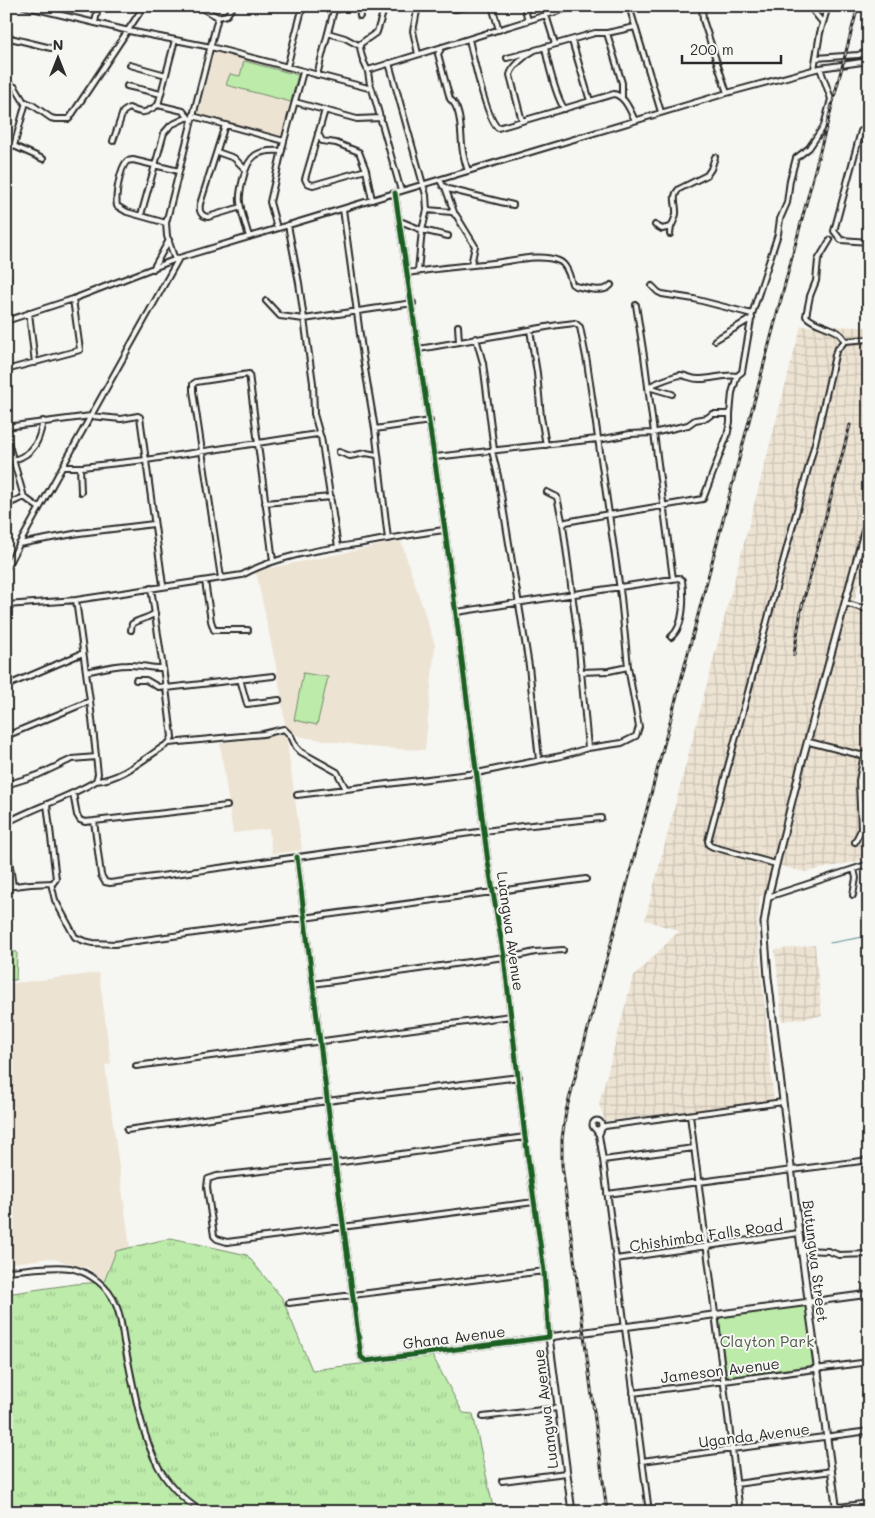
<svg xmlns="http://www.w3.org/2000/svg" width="875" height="1518" viewBox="0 0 875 1518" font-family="Mali,sans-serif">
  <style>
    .built { fill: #ede3d3 }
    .industrial { fill: url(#industrial-grid) }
    .grass { fill: url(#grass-tufts); stroke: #748b6a }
    .park { fill: #bcebaa; stroke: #748b6a }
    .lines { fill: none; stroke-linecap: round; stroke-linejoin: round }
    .stream { stroke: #5e8e95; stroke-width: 1 }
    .minor-casing { stroke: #2b2b2b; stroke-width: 8 }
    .major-casing { stroke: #2b2b2b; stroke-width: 9 }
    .minor { stroke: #f6f6f2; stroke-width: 4 }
    .major { stroke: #f6f6f2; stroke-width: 5 }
    .rail-casing { stroke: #2b2b2b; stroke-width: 3 }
    .rail { stroke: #f6f6f2; stroke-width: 1; stroke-dasharray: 4; stroke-linecap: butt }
    .cycleway-casing { stroke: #f6f6f2; stroke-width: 8 }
    .cycleway { stroke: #1b5e20; stroke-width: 5 }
    .labels { text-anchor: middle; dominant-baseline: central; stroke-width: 4; stroke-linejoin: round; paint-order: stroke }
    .street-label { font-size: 15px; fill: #2b2b2b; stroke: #f6f6f2 }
    .park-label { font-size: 15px; fill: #4f5b4b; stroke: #f6f6f2 }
  </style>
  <defs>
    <pattern id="industrial-grid" width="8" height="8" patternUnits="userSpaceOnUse" patternTransform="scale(1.25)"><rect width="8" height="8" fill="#ede3d3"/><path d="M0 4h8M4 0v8" fill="none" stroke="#cbc3b5"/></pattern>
    <pattern id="grass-tufts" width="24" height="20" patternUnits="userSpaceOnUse" patternTransform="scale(1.25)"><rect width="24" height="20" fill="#bcebaa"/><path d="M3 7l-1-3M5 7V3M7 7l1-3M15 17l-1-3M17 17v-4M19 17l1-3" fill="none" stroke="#a2ca92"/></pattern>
  </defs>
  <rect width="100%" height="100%" fill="#f6f6f2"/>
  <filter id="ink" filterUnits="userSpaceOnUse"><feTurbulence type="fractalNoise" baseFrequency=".02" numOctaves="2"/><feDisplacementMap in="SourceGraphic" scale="10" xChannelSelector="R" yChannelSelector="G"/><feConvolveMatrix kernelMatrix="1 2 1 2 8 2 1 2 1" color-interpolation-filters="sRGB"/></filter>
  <g filter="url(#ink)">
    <path class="built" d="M 214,51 L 300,74 L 283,134 L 277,136 L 198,114 Z
      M 401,541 L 435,645 L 425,750 L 378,748 L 302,737 L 286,730 L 278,676 L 256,571 Z
      M 286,734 L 302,850 L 272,854 L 269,829 L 233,833 L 220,743 Z
      M 99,973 L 111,1064 L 105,1065 L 130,1247 L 116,1252 L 104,1282 L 88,1268 L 50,1258 L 6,1264 L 6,984 Z"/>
    <path class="industrial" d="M 801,326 L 869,327 L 869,547 L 854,602 L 869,606 L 869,859 L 805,872 L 780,866 L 775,890 L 760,896 L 757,928 L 774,1101 L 605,1121 L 599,1104 L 633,977 L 679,931 L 645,920 Z
      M 815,945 L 822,1016 L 782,1021 L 775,950 Z"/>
    <path class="grass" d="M 171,1238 L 247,1255 L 282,1298 L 312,1370 L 432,1355 L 463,1413 L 473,1414 L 494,1512 L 6,1512 L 6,1294 L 75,1284 L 104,1282 L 116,1251 Z"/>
    <path class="park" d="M 244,61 L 298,75 L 291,102 L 226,85 L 230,74 L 240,76 Z
      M 303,673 L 328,677 L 317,725 L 294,720 Z
      M 6,951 L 17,952 L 16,980 L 6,980 Z
      M 807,1305 L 815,1365 L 727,1377 L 718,1317 Z"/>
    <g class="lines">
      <path class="stream" d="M 830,943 L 869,936"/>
      <g class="minor-casing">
        <path id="minor" d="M 24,6 L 129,31 L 211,47 L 372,89 L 401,191
          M 202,6 L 205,10 L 218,17 L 227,15 L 233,6
          M 359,6 L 360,16
          M 418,6 L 413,31 L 418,54
          M 451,6 L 455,9 L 471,6
          M 492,6 L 499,30
          M 524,6 L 528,20
          M 629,6 L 661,112
          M 702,6 L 703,20 L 727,93 L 820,68 L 869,61
          M 809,6 L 823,23
          M 334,10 L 355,6
          M 546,15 L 555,44
          M 95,23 L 98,6
          M 328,33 L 345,38 L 360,46
          M 607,33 L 622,83 L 622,98
          M 6,37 L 51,48
          M 469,39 C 473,57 486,118 498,128 L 614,94 C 625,96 630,111 635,120
          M 175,40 L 158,105 L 183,111 L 189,118
          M 572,41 L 590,101
          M 442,47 L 438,54 L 450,99 C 463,109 460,137 463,152 C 464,158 466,165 468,171
          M 545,47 C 547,60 557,101 565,109
          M 507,58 L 530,52
          M 816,58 L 858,55 L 864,53 L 869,54
          M 389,63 L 426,195 L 427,210 L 422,230 L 418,271
          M 130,65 L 166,75
          M 287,67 L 303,6
          M 814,69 L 820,33 L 828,6
          M 368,70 L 575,6
          M 317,75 L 335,6
          M 6,82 L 15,87 L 24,102 L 31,104 L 51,118 L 55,119 L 69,119 L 144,6
          M 127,86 L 161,94
          M 372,89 C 367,79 370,75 367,69 C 363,61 360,53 360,44 L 377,32 L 385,6
          M 295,102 L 357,119 L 381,118
          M 325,110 L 305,179 L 307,183 L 313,185 L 366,170
          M 193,116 L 284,141
          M 522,121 L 510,75 C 512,66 527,54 535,50 L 595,33 L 607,33 L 635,27
          M 225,125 L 200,204 C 199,210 200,216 208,217 L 241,207
          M 869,130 L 861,131 L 834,231 L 841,240 L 869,242
          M 318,133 L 322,141 L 336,143 L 359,152 L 366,170 L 372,200
          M 6,141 L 14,146 L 43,159
          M 113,141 L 123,112 L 129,108 C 145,115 144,113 158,105
          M 14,146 L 26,102
          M 217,152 L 234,158 L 245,169
          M 440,180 L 443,186 L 448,189 L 513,205
          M 445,187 L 455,215
          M 343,209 L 363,357 L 375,429 L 388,539
          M 427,210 L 452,212 L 456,215 L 475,246 L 471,265
          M 141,215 L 164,133 L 171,125 L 188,117
          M 400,221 L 422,230 L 448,236
          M 166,223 L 127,212 L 117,206 C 115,196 120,168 127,161 L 133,160 L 179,171
          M 288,225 L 299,283 L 313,383 L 314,414 L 320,435
          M 655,225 L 662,229 L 671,227 C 673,223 675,219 676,214 C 677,204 671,197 679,189 L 707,175 L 711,169 L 715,157
          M 277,228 L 270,202 L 284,141 L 303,72
          M 670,234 L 671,227
          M 249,237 C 246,225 241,214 240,202 C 239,194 241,187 243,179 C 248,155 258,149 282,151
          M 830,240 L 818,260 L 816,281 L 810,296 L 806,316 C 817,328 837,325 845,341
          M 175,260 L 167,236 L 166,223 L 218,17
          M 153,269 L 169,240
          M 408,273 C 436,268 465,266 493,263 C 513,261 540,253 559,261 C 567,264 570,277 572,284 L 575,286 C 586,288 604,294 611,285
          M 6,282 L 8,278
          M 652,286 L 658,292 L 662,294 L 694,299 L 752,314
          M 266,301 L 280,316 L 304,319 L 413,303
          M 636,305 L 644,356 L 673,579
          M 6,311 L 9,320
          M 29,313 L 35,363
          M 6,321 L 73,299 L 179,258 L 727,93
          M 458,326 L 459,342
          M 530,330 L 537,373 L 541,417 L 546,445
          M 476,338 L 483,363 L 494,450
          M 715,340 L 752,318
          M 6,370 L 80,350 L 73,299
          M 672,394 L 648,387 C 653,384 676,375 681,375 C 688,376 694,380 701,379 C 713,379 724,374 737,376 L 742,372 L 752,314 L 778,234 L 780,219 L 787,203 L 790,180 L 796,158 L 809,148 L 824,126 L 831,99 L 820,68
          M 6,427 L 91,416 L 121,419 L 138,416 L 140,417 L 163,585
          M 375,429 L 430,421
          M 6,435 L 24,497 L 39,508
          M 598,440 L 630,434 L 653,433 L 688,425 L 695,420 L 707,418 L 712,414 L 730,414 L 732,393 L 737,376
          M 492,451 L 498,476 L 529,666 L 539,760
          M 339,452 L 350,456 L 366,453 L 377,455
          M 435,457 L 597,439
          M 14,460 C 35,453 39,441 43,421
          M 64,467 L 82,467 L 146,460 L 317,434 L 321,437 L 338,547
          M 80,467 L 81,492
          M 547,492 L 557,497 L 563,525
          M 265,503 L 331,497
          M 6,505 L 24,497
          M 609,515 L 703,499 L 727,436 L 730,422 L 730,414
          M 19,544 L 79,533 L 154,524
          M 6,568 L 179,258
          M 221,578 L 193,391 L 193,384 L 196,382 L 249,374 L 273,561
          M 205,581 L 211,621 L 214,630 L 248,630
          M 845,603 L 869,610
          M 6,605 L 76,600 L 242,575 C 280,554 327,549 369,542 C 394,538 420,533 445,530
          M 457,612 L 679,578 L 682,580 C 684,596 685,626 671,637
          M 131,630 L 132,624 C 138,619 148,619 155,613
          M 86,672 C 100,669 114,665 128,665 C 140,664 151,669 163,668
          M 581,672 L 609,671 L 628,667
          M 240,679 L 247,704 L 279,700
          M 136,680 L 146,680 L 158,687 L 166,686
          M 6,686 L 83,653
          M 166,688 L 273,676
          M 6,736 L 90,701 L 76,600
          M 809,742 L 860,755 L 865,754 L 869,750
          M 169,743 L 263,734 L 284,729 L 291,736 L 296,747 L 301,752 L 337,772 L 346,789
          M 588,748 L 578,638 L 563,525 L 566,522 L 609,514
          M 96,781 C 123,779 147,756 169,743 L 172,737 L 166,688 L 151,588
          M 6,785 L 38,775 L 72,759 L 96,757
          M 73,793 L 77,815 L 80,820 L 85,822 L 94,821
          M 297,795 L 477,773 L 511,766 L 561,756 L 588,748 L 622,743 L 636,736 L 639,727 L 628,667 L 621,597 L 587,362 L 580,327 L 575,323 L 558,325 L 419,349
          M 227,806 L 94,821 L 101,875 L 105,882 L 110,883 L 522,826 L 601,818
          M 6,823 C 35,807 68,798 96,781 L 98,774 L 90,701
          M 6,841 L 13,886
          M 855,842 L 861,830 L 859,781 L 864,754
          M 297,857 L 335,1163 L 361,1357 L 366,1361 L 549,1337 L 544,1271 L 525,1137 L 504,957 L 488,862 L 445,530 L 395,193
          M 776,864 L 713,847 L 709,845 L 708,841 L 815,443 L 836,351 L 845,341 L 869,339
          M 51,883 L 55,900 L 75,937 L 84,941 L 93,943 L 115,944 L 586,879
          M 6,887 L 31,884 L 53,883 L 56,879 L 47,804
          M 853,895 L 856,878 L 854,869
          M 768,897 L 869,864
          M 504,959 L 535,952 L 563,950
          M 313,984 L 504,957
          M 136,1066 L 511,1016
          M 690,1115 L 740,1512
          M592.5 1125a4.5 4.5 0 1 1 9 0a4.5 4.5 0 1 1-9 0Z
          M 595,1129 L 599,1135 L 603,1160 L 649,1512
          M 127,1130 L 327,1101 L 519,1077
          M 599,1135 L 602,1128 L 605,1126 L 783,1102
          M 525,1137 L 335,1163 L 217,1176 L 208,1179 L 207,1187 L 214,1236 L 217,1239 L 227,1242 L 534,1202
          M 603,1160 L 694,1148
          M 607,1194 L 869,1160
          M 802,1250 L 828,1251 L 839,1255 L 869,1254
          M 616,1259 L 799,1233
          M 6,1271 C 27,1270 50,1265 70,1268 C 90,1272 109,1287 116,1305 C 121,1316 122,1330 124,1342 C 133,1381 139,1430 158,1466 C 168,1485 184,1500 202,1512
          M 289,1303 L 544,1271
          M 633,1393 L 869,1362
          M 483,1417 L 558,1408
          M 642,1461 L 869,1431
          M 502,1481 L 566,1473
          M 736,1484 L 832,1471
          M 802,1512 L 869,1503"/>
      </g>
      <g class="major-casing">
        <path id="major" d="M 572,1512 L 549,1337 L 869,1294
          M 837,1512 L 799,1233 L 768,977 L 764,923 L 768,897 L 800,769 L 869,514"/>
      </g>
      <use href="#minor" class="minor"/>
      <use href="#major" class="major"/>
      <g class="rail-casing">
        <path id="rail" d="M 794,655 L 801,610 L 850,425
          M 607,1512 L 562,1165 L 562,1139 L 566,1111 L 646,813 L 858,6"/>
      </g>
      <use href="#rail" class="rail"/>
      <g class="cycleway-casing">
        <path id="cycleway" d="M 297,857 L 335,1163 L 361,1357 L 366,1361 L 549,1337 L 544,1271 L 525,1137 L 504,957 L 488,862 L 445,530 L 395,193"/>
      </g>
      <use href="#cycleway" class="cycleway"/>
    </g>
  </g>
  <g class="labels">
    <g class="street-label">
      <text transform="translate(511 931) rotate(82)">Luangwa Avenue</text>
      <text transform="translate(706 1235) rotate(-8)">Chishimba Falls Road</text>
      <text transform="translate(816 1261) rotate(83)">Butungwa Street</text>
      <text transform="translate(454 1337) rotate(-7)">Ghana Avenue</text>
      <text transform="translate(720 1370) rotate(-7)">Jameson Avenue</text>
      <text transform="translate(545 1409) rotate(-97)">Luangwa Avenue</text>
      <text transform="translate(754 1435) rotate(-7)">Uganda Avenue</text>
    </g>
    <g class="park-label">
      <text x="767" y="1341">Clayton Park</text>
    </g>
  </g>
  <rect width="875" height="1518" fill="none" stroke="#f6f6f2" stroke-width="25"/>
  <rect x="12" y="12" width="850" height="1493" fill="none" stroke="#2b2b2b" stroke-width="2" filter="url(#ink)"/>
  <g transform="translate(58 58)" stroke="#f6f6f2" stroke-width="4" paint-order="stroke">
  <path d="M0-4L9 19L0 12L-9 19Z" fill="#2b2b2b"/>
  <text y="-8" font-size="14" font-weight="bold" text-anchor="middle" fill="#2b2b2b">N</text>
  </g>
  <path d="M682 55v8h99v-8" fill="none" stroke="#2b2b2b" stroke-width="2.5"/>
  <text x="690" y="55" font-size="15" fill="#2b2b2b" stroke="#f6f6f2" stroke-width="4" paint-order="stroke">200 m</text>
</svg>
